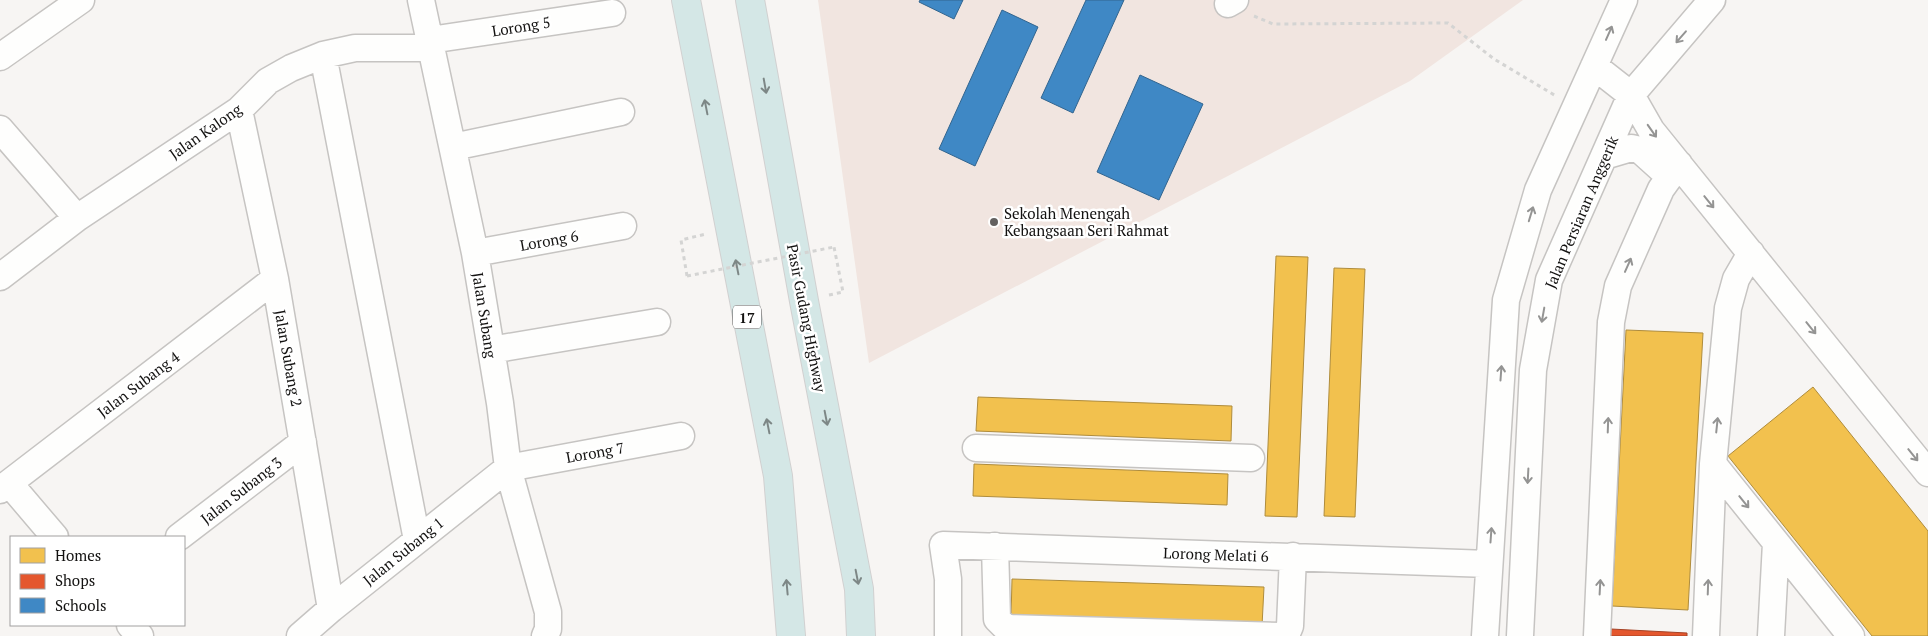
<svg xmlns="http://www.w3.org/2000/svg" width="1928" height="636" viewBox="0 0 1928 636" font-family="'PT Serif',serif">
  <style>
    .education { fill: #f1e5e0 }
    .homes { fill: #f2c14e; stroke: #af8c3c }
    .shops { fill: #e4572e; stroke: #a54225 }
    .schools { fill: #3f88c5; stroke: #32658f }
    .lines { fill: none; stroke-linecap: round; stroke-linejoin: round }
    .minor-casing { stroke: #c6c4c2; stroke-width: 29 }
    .highway-casing { stroke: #d1d0d0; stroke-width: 30 }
    .path { stroke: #d4d4d3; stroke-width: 3; stroke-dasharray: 4 4; stroke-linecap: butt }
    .minor { stroke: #fefefd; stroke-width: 26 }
    .highway { stroke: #d4e7e6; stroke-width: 28 }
    .path-bridge { stroke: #d4d4d3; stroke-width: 3; stroke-dasharray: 4 4; stroke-linecap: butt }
    .oneway { stroke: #949493 }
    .oneway2 { stroke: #7d8786 }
    .poi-dot { fill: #636160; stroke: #fff; stroke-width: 2 }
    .labels { text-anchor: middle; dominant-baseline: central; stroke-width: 5; stroke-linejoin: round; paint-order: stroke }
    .shield { fill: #fff; stroke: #5a5958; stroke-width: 1 }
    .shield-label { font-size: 14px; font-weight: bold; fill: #131211 }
    .street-label { font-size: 15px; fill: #131211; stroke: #fff }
    .poi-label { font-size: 15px; fill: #131211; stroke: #fff; text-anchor: start }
  </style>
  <rect width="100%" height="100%" fill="#f7f5f3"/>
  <path class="education" d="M 818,0 L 1523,0 L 1410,81 L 869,363 Z"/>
  <path class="homes" d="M 1276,256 L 1308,257 L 1297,517 L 1265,516 Z
    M 1334,268 L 1365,269 L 1355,517 L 1324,516 Z
    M 1626,330 L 1703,333 L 1688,610 L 1612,606 Z
    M 1813,387 L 1928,531 L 1928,636 L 1872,636 L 1728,456 Z
    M 978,397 L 1232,406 L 1231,441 L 976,431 Z
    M 974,464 L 1228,474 L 1227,505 L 973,496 Z
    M 1012,579 L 1264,587 L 1262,626 L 1011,618 Z"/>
  <path class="shops" d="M 1611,629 L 1687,633 L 1687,636 L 1610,636 Z"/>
  <path class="schools" d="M 920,0 L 963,0 L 954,19 L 919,2 Z
    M 1086,0 L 1124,0 L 1073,113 L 1041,98 Z
    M 1002,10 L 1038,27 L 975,166 L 939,149 Z
    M 1140,75 L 1203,104 L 1159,200 L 1097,172 Z"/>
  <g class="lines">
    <g class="minor-casing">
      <path id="minor" d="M 421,0 L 475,253 L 500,403 L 508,468 L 548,612 L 548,629 L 545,636
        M 1228,4 L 1235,0
        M 430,40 L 612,13
        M 323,55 L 417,540
        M 0,57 L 81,0
        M 1594,66 L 1631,95 L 1651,130 L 1928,473
        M 239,110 L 275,279 L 331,609
        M 0,129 L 77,218
        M 453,147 L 621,112
        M 1604,156 L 1631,148 L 1640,150 L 1670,177
        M 475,253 L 623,226
        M 0,277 L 77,218 L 239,110 L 268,81 L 291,68 L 323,55 L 355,48 L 432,48
        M 491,350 L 657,322
        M 976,448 L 1251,458
        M 1713,464 L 1851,636
        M 9,483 L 55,537
        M 0,490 L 275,279
        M 179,537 L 303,442
        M 995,546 L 997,619 L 1005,627 L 1011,628 L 1280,636 L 1287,633 L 1290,626 L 1293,556
        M 130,625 L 140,636
        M 300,636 L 331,609 L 508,468 L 681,436
        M 948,636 L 948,579 L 943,545 L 1489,564
        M 1485,636 L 1506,300 L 1538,190 L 1624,0
        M 1520,636 L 1533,370 L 1549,280 L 1631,95 L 1712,0
        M 1597,636 L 1611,322 L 1618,286 L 1661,189 L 1679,164
        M 1706,636 L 1713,464 L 1728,308 L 1736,279 L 1751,253
        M 1771,636 L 1776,543"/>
    </g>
    <g class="highway-casing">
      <path id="highway" d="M 686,0 L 778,476 L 791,636
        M 750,0 L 804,301 L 859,589 L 861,636"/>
    </g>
    <path class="path" d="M 1254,16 L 1273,24 L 1448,23 L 1494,59 L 1556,96
      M 687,276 L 681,240 L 706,234
      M 829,295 L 843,292 L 834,247"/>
    <use href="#minor" class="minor"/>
    <use href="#highway" class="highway"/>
    <path class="path-bridge" d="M 687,276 L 834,247"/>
  </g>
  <defs><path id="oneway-shaft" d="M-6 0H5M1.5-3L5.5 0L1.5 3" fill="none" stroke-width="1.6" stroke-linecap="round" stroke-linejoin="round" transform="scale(1.25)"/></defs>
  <g class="oneway">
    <use href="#oneway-shaft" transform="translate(1609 33) rotate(-66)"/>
    <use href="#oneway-shaft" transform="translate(1681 37) rotate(131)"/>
    <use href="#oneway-shaft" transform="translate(1652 131) rotate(55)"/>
    <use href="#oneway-shaft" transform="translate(1709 202) rotate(51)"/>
    <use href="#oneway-shaft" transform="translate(1531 214) rotate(-73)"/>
    <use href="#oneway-shaft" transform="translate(1628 265) rotate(-66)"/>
    <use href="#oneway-shaft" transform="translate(1543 315) rotate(100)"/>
    <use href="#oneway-shaft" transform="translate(1811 328) rotate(51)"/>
    <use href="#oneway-shaft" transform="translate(1501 373) rotate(-86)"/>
    <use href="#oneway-shaft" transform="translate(1608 425) rotate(-88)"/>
    <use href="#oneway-shaft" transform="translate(1717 425) rotate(-84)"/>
    <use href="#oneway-shaft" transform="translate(1913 455) rotate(51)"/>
    <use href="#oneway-shaft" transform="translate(1528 476) rotate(93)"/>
    <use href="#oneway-shaft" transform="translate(1744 502) rotate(51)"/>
    <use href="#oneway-shaft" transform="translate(1491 535) rotate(-86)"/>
    <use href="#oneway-shaft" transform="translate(1600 587) rotate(-87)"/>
    <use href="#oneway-shaft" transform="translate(1708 587) rotate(-88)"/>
  </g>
  <g class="oneway2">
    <use href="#oneway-shaft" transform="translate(765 86) rotate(80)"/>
    <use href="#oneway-shaft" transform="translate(706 107) rotate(-101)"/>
    <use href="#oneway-shaft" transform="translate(737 267) rotate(-101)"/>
    <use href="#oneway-shaft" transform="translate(826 418) rotate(79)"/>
    <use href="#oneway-shaft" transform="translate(768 426) rotate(-101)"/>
    <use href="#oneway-shaft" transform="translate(857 577) rotate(79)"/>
    <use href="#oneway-shaft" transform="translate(787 587) rotate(-95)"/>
  </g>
  <circle class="poi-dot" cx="994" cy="222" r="5"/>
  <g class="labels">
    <rect class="shield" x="733" y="305.5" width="28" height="23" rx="4"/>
    <g class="shield-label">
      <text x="747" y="317">17</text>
    </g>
    <g class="street-label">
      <text transform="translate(521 26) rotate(-9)">Lorong 5</text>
      <text transform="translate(205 131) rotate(-35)">Jalan Kalong</text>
      <text transform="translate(1581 212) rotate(-67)">Jalan Persiaran Anggerik</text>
      <text transform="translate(549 240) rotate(-10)">Lorong 6</text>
      <text transform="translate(485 315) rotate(81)">Jalan Subang</text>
      <text transform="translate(807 318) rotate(79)">Pasir Gudang Highway</text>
      <text transform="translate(289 358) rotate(80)">Jalan Subang 2</text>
      <text transform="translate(138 384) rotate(-37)">Jalan Subang 4</text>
      <text transform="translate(595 452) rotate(-10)">Lorong 7</text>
      <text transform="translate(241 490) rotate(-38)">Jalan Subang 3</text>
      <text transform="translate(403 551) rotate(-39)">Jalan Subang 1</text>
      <text transform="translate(1216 554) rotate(2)">Lorong Melati 6</text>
    </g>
    <g class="poi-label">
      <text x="1004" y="213">Sekolah Menengah<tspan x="1004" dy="17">Kebangsaan Seri Rahmat</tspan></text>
    </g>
  </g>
  <rect x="10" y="536" width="175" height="90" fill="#ffffff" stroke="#a1a0a0"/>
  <rect x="20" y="548" width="25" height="15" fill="#f2c14e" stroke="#a1a0a0"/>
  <text x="55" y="561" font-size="15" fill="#131211">Homes</text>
  <rect x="20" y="574" width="25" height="15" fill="#e4572e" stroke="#a1a0a0"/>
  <text x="55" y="586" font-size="15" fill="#131211">Shops</text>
  <rect x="20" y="598" width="25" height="15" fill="#3f88c5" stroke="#a1a0a0"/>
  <text x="55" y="611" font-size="15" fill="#131211">Schools</text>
</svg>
